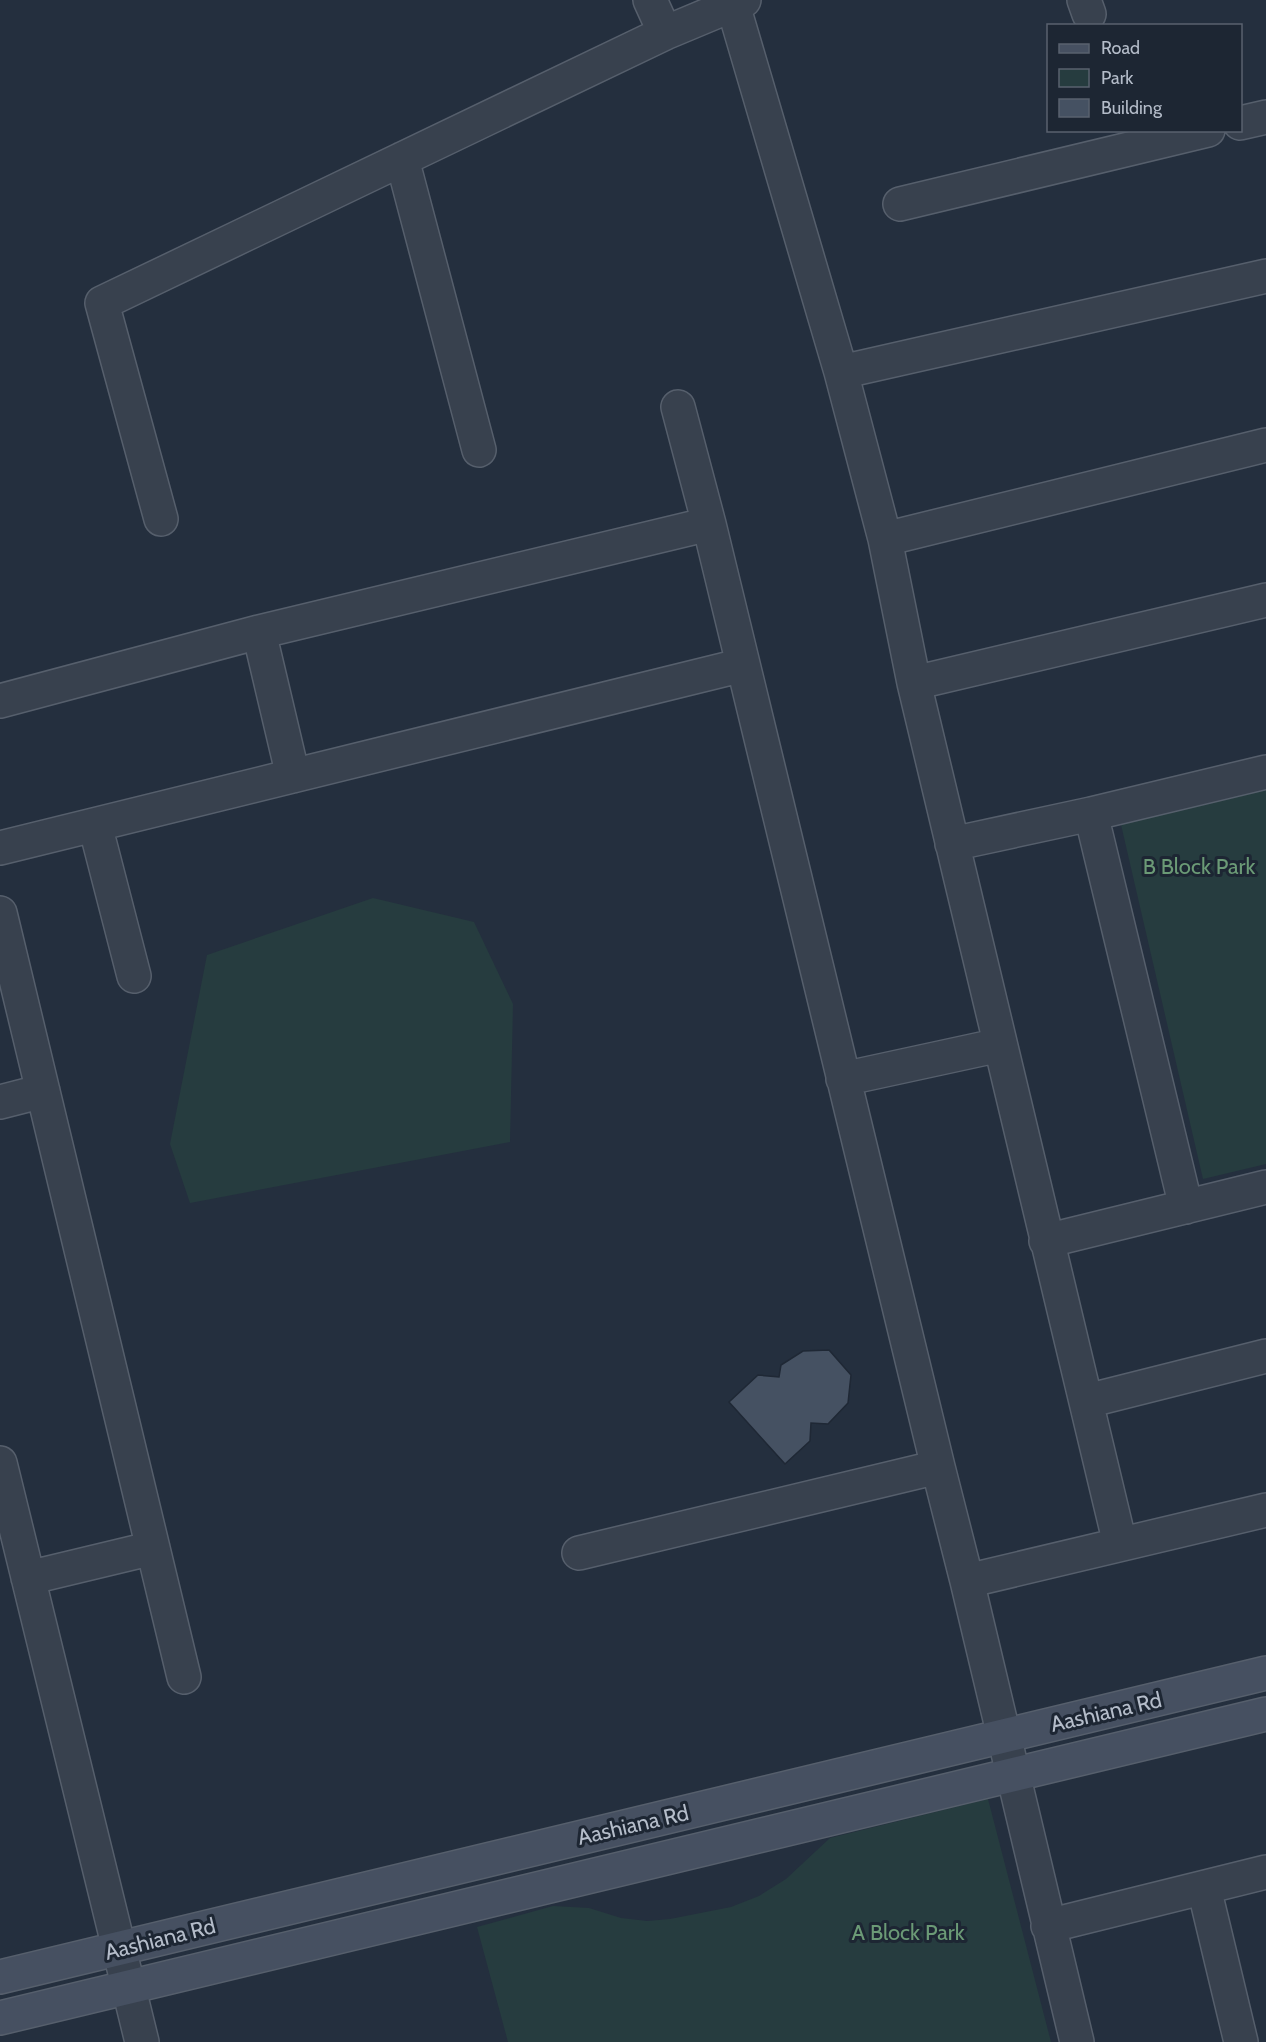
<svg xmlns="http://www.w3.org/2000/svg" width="1266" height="2042" viewBox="0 0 1266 2042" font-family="Cabin,sans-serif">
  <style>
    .green { fill: #263c3f }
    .building { fill: #455162; stroke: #1f2835; stroke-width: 1.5 }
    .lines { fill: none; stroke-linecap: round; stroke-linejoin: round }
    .street-casing { stroke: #565f6c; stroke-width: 36 }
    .secondary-casing { stroke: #565f6c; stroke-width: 36 }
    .street { stroke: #38414e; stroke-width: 33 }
    .secondary { stroke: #465061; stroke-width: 33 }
    .labels { text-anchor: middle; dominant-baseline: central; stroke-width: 6; stroke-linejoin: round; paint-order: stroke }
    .park-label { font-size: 22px; fill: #6b9a76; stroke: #1d2633 }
    .street-label { font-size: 22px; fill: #b4bcc9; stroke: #1d2633 }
  </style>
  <rect width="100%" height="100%" fill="#242f3e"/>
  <path class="green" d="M 1266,779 L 1266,1164 L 1203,1179 L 1119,816 Z
    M 373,898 L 474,922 L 513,1004 L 510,1142 L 190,1203 L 170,1144 L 207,955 Z
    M 988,1799 L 1051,2042 L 508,2042 L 477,1927 L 553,1906 L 589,1908 L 621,1918 L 647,1921 L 670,1919 L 731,1907 L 759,1896 L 786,1879 L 830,1838 Z"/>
  <path class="building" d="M 829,1350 L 851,1375 L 848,1403 L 828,1424 L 811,1423 L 810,1441 L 785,1464 L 729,1402 L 758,1375 L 779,1377 L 781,1365 L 803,1351 Z"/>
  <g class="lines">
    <g class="street-casing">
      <path id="street" d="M 650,0 L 665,33
        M 1084,0 L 1089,14
        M 733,5 L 841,372 L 885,539 L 914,683 L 1120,1544
        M 1240,123 L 1266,117
        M 402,159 L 479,450
        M 900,204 L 1208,130
        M 841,372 L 1266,276
        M 678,407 L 709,524 L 938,1467 L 967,1581 L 1077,2042
        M 161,519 L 102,303 L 665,33 L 744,0
        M 885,539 L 1266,445
        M 259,632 L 293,776
        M 914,683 L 1266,600
        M 0,701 L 259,632 L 709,524
        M 1091,814 L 1186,1207
        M 95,825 L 134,976
        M 952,844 L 1091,814 L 1266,772
        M 0,848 L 743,665
        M 0,913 L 184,1677
        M 843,1079 L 1000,1045
        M 0,1102 L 43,1091
        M 1046,1241 L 1266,1187
        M 1087,1401 L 1266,1356
        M 0,1463 L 142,2042
        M 579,1553 L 938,1467
        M 28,1578 L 153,1548
        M 967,1581 L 1266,1510
        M 1204,1888 L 1241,2042
        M 1048,1926 L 1266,1872"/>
    </g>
    <g class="secondary-casing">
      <path id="secondary" d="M 0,1977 L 1266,1673
        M 0,2018 L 1266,1714"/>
    </g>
    <use href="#street" class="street"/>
    <use href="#secondary" class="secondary"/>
  </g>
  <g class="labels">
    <g class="park-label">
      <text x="1199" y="866">B Block Park</text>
      <text x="908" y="1932">A Block Park</text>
    </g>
    <g class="street-label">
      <text transform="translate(1106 1712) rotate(-13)">Aashiana Rd</text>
      <text transform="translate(633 1825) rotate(-13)">Aashiana Rd</text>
      <text transform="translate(160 1939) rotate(-14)">Aashiana Rd</text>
    </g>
  </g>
  <rect x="1047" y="24" width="195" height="108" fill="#1d2633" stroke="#59626f" stroke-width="1.5"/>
  <rect x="1059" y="44" width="30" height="9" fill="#465061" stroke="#59626f" stroke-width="1.5"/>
  <text x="1101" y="54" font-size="18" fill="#b4bcc9">Road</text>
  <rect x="1059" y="69" width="30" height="18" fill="#263c3f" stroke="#59626f" stroke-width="1.5"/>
  <text x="1101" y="84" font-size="18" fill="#b4bcc9">Park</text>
  <rect x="1059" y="99" width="30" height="18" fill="#455162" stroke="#59626f" stroke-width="1.5"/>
  <text x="1101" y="114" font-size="18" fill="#b4bcc9">Building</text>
</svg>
